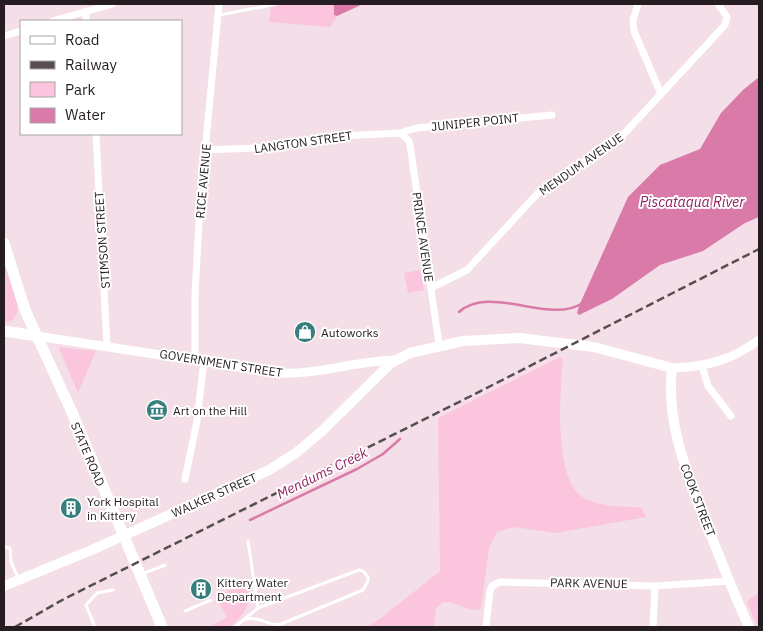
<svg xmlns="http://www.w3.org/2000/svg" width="763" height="631" viewBox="0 0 763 631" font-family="'IBM Plex Sans',sans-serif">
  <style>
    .green { fill: #fbc6dd }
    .water { fill: #d97aa9 }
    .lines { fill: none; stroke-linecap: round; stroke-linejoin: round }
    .stream { stroke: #d97aa9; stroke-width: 2.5 }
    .service { stroke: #fff; stroke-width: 3 }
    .minor { stroke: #fff; stroke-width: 7 }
    .tertiary { stroke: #fff; stroke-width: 9 }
    .secondary { stroke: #fff; stroke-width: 10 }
    .primary { stroke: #fff; stroke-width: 11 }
    .rail { stroke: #584d52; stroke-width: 2.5; stroke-dasharray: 8 4; stroke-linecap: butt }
    .labels { text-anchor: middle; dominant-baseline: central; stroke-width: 4; stroke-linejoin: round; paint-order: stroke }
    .street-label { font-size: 12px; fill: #251d21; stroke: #fff }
    .poi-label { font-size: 12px; fill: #251d21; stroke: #fff; text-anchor: start }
    .water-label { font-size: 14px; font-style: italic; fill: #912061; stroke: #fff }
  </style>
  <rect width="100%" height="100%" fill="#f4dee7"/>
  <path class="green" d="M 271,4 L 345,4 L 330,27 L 269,22 Z
    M 4,255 C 8,270 32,323 4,322 Z
    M 420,270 L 424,290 L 408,293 L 404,273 Z
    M 59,347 L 96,351 L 78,393 L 61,353 Z
    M 560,357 L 563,359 C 560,391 553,481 584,498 C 601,507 623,507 641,507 L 646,517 L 556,533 L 514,527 L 497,532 L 489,548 L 481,609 C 466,613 458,601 443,602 L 436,608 L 434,627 L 366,627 L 381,618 L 440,571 L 438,418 Z
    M 247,584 C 257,596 242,619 230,626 C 225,629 216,627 210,627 L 227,617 L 218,600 C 224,590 236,588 247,584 Z
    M 759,593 L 759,627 L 758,627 L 747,603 L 749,599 Z"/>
  <path class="water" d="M 334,4 L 363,4 L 337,16 L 334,15 Z
    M 759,77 L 759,217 L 745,223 L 703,251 L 660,265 L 612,299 L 579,315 L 577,313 L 579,306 L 628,197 L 660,165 L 700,149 L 721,113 L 743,90 Z"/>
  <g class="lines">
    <path class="stream" d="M 459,312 C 489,284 548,324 581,304
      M 250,520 L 357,469 L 383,454 L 400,439"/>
    <path class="service" d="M 219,15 L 277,4
      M 248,541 L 258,608
      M 4,547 L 10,548 L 11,562 L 18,577
      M 142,574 L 165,565
      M 185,611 L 211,600
      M 95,627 L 86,605 L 97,593 L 113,590
      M 235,627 L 258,608 L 359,570 L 363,571 L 368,577 L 368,581 L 363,590 L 281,624 C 268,627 263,616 246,619"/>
    <path class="minor" d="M 638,4 L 633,20 L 634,31 L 661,94 L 725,25 L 727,17 L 718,4
      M 86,11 L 86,21
      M 52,21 L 113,4
      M 4,36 L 21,31
      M 400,133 L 409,141 L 410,145 L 439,344
      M 96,134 L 107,346
      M 205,150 L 257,148 L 341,136 L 400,133 L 416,128 L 552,115
      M 431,288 L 467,270 L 538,193 L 622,136 L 661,94
      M 195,359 L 195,295 L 200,204 L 219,4
      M 702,366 L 708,386 L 731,416
      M 185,479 L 197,421 L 204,360
      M 486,627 L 490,591 L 492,586 L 500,582 L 655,586 L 729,581
      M 653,627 L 655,586"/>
    <path class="tertiary" d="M 37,336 L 278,373 C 318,375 355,361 395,360
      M 672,368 C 706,367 732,360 759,340"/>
    <path class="secondary" d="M 4,586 L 94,549 L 269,470 L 296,453 L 322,431 L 391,363 L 410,353 L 463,341 L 519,338 L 594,347 L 672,368 C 666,423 686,470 705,520 C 719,556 733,592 749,627"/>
    <path class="primary" d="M 4,243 L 25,310 L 71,410 L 162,627
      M 4,331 L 37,336"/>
    <path class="rail" d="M 15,627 L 64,599 L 471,396 L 759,249"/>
  </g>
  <defs>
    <g id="shop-disc" transform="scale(1.125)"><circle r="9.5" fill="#367f7c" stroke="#fff"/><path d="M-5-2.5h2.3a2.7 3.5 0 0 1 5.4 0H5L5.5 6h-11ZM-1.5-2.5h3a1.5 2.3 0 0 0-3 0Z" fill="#fff"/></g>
    <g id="museum-disc" transform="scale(1.125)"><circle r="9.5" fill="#367f7c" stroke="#fff"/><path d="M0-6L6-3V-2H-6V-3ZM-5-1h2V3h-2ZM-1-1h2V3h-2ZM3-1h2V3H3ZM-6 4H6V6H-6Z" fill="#fff"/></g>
    <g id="building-disc" transform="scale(1.125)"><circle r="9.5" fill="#367f7c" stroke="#fff"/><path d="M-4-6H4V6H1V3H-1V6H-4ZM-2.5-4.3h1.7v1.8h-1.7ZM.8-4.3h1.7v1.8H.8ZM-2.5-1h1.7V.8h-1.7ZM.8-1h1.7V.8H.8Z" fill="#fff"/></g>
  </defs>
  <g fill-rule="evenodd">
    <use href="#shop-disc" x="305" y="332"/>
    <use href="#museum-disc" x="157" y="410"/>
    <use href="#building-disc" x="71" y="508"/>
    <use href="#building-disc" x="201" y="589"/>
  </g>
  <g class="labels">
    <g class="street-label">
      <text transform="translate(475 122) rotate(-6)">JUNIPER POINT</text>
      <text transform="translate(303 142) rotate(-8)">LANGTON STREET</text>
      <text transform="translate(581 164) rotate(-35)">MENDUM AVENUE</text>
      <text transform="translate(203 181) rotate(-85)">RICE AVENUE</text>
      <text transform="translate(423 237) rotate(82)">PRINCE AVENUE</text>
      <text transform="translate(102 240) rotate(-94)">STIMSON STREET</text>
      <text transform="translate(221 363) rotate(9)">GOVERNMENT STREET</text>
      <text transform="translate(88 454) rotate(67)">STATE ROAD</text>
      <text transform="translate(214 495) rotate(-24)">WALKER STREET</text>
      <text transform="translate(698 500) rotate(69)">COOK STREET</text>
      <text transform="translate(589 583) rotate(1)">PARK AVENUE</text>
    </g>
    <g class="poi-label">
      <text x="321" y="332">Autoworks</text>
      <text x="173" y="410">Art on the Hill</text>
      <text x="87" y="501">York Hospital<tspan x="87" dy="14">in Kittery</tspan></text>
      <text x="217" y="582">Kittery Water<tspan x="217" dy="14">Department</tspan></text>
    </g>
    <g class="water-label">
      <text x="692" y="202">Piscataqua River</text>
      <text transform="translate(322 473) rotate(-26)">Mendums Creek</text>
    </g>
  </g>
  <rect width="763" height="631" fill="none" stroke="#251d21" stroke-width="10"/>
  <rect x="20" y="20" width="162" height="115" fill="#ffffff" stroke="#a8a5a6"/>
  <rect x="30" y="36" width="25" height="8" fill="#ffffff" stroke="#a8a5a6"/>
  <text x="65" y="45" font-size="15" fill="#251d21">Road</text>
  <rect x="30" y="61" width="25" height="8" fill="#584d52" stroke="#a8a5a6"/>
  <text x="65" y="70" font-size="15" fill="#251d21">Railway</text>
  <rect x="30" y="82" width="25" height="15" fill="#fbc6dd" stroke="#a8a5a6"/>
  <text x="65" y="95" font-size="15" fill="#251d21">Park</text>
  <rect x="30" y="108" width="25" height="15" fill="#d97aa9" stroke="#a8a5a6"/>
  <text x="65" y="120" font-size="15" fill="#251d21">Water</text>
</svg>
